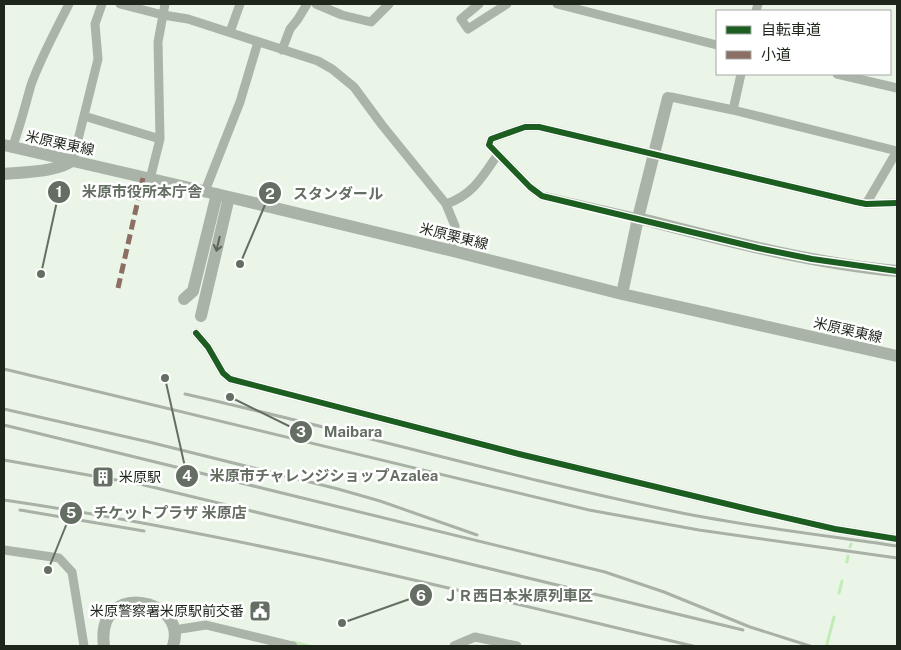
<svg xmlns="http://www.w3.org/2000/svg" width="901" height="650" viewBox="0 0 901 650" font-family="'Public Sans','Noto Sans JP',sans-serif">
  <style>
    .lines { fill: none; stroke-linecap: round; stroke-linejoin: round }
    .stream { stroke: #c3ebb8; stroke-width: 3 }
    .street { stroke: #aab4a8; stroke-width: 9 }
    .secondary { stroke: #a9b3a7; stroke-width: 12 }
    .rail { stroke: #a9b1a7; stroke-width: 3 }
    .quiet { stroke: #8d6e63; stroke-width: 5; stroke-dasharray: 10 5; stroke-linecap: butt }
    .cycleway-casing { stroke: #fff; stroke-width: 9 }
    .cycleway { stroke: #1b5e20; stroke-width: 6 }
    .oneway { stroke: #5d655b }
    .labels { text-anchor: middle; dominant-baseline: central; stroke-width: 5; stroke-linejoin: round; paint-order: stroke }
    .street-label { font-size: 14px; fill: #1e261c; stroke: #fff }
    .poi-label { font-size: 14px; fill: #1e261c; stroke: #fff; text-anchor: start }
    .leader { fill: none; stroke: #656e63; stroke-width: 2 }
    .callout-dot { fill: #656e63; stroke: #fff; stroke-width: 2 }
    .mark-label { font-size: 15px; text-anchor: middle; font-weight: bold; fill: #fff }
    .callout-label { font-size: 15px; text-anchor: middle; font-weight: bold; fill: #656e63; stroke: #fff; stroke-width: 5; stroke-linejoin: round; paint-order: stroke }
  </style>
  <rect width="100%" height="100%" fill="#eaf5e8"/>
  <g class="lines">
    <path class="stream" d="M 850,547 L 851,544
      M 847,562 L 848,556
      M 839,593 L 842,581
      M 293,642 L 309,646
      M 827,644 L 834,617
      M 474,646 L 478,646"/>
    <path class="street" d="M 120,4 L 163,15 L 188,19 L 318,61 L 332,69 L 354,87 L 382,125 L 446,204 L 455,226 L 453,251
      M 316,4 L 342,15 L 371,22 L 389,4
      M 479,4 L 461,19 L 468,29 L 507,4
      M 557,4 L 717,45
      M 756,11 L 758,4
      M 230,32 L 240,4
      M 282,50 L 290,29 L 298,19 L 307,4
      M 837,74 L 897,88
      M 668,98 L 671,97 L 733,110 L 897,151
      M 733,110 L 741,74
      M 84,116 L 160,139
      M 12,148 C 20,127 25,106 31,85 C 41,57 56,30 69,4
      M 73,160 L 98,59 L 95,24 L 102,4
      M 150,179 L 160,139 L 158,42 L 165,4
      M 205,191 L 240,102 L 258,42
      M 446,204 C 473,195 483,176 498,154
      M 866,204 L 897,151
      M 638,218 L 542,196 L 530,187 L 489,145 L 491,139 L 525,127 L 539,127 L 856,202 L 866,204 L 897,203
      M 196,333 L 208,347 L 223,373 L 230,379 L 519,454 L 752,510 L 835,529 L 897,539
      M 4,550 L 59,558 L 72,572 L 84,646
      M 174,630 L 206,625 L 293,646
      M 454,646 L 475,637 L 517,646"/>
    <path class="secondary" d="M 4,145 L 229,197 L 453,251 L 622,294 L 897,356
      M 4,174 C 23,172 59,172 73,160
      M 638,218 C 724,240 809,263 897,271
      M 622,294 L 638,218 L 668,98
      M 184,299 L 193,291 L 217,194
      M 201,316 L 229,197
      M 104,646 C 95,579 189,598 173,646"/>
    <path class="rail" d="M 4,369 L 589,510 L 699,530 L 897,558
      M 185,394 C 350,431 512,478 677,512 C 750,527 824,535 897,546
      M 4,409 L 149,442 L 338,489 L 380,501 L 477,535
      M 4,425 L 605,572 L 664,592 L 750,627 L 810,646
      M 4,460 L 144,485 L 743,630
      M 4,500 C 236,534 465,592 693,646
      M 20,510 L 144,531"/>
    <path class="quiet" d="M 118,288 L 143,178"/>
    <g class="cycleway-casing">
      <path id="cycleway" d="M 897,203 L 866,204 L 856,202 L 539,127 L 525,127 L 491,139 L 489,145 L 530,187 L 542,196 L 758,248 L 812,259 L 897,271
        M 196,333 L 208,347 L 223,373 L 230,379 L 519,454 L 752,510 L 835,529 L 897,539"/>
    </g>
    <use href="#cycleway" class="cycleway"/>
  </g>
  <defs><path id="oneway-shaft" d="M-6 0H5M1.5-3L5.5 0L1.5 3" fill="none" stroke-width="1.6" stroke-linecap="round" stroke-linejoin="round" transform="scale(1.25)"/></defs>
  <use class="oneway" href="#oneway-shaft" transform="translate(218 244) rotate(103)"/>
  <defs>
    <g id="building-square" transform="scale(1.125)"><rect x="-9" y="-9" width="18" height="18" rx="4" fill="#656e63" stroke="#fff"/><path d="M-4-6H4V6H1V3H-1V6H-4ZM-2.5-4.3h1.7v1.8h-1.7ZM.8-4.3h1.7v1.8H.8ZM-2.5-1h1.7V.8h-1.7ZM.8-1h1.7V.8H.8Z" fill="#fff"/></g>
    <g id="civic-square" transform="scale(1.125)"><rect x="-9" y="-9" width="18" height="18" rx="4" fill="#656e63" stroke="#fff"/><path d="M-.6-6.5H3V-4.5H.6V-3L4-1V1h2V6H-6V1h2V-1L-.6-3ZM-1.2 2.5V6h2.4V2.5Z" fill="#fff"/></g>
  </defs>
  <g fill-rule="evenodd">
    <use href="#building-square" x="103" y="477"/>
    <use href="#civic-square" x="260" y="611"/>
  </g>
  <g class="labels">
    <g class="street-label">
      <text transform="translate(60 143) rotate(12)">米原栗東線</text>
      <text transform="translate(454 236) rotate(14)">米原栗東線</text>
      <text transform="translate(848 330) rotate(13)">米原栗東線</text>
    </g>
    <g class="poi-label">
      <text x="119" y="477">米原駅</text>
      <text x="244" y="611" text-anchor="end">米原警察署米原駅前交番</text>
    </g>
  </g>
  <path class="leader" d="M41 274L59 192M240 264L270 193M230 397L301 432M165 378L187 476M48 570L71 513M342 623L421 595"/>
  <g class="callout-dot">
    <circle cx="41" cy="274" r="5"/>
    <circle cx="240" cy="264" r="5"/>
    <circle cx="230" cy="397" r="5"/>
    <circle cx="165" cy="378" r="5"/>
    <circle cx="48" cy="570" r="5"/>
    <circle cx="342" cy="623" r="5"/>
    <circle cx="59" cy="192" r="12"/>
    <circle cx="270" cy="193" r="12"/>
    <circle cx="301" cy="432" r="12"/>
    <circle cx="187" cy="476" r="12"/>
    <circle cx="71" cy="513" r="12"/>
    <circle cx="421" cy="595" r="12"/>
  </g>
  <g class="mark-label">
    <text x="59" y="197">1</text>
    <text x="270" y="199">2</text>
    <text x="301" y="437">3</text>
    <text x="187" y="481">4</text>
    <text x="71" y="518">5</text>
    <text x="421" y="601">6</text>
  </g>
  <g class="callout-label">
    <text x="142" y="197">米原市役所本庁舎</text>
    <text x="338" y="199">スタンダール</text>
    <text x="353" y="437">Maibara</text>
    <text x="324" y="481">米原市チャレンジショップAzalea</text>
    <text x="170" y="518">チケットプラザ 米原店</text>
    <text x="518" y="601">ＪＲ西日本米原列車区</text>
  </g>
  <rect width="901" height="650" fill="none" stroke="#1e261c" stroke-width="10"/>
  <rect x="716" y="10" width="175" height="65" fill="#ffffff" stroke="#a5a8a4"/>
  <rect x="726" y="26" width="25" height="8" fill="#1b5e20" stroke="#a5a8a4"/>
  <text x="761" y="35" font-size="15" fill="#1e261c">自転車道</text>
  <rect x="726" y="51" width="25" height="8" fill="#8d6e63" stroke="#a5a8a4"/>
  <text x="761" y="60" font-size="15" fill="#1e261c">小道</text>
</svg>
